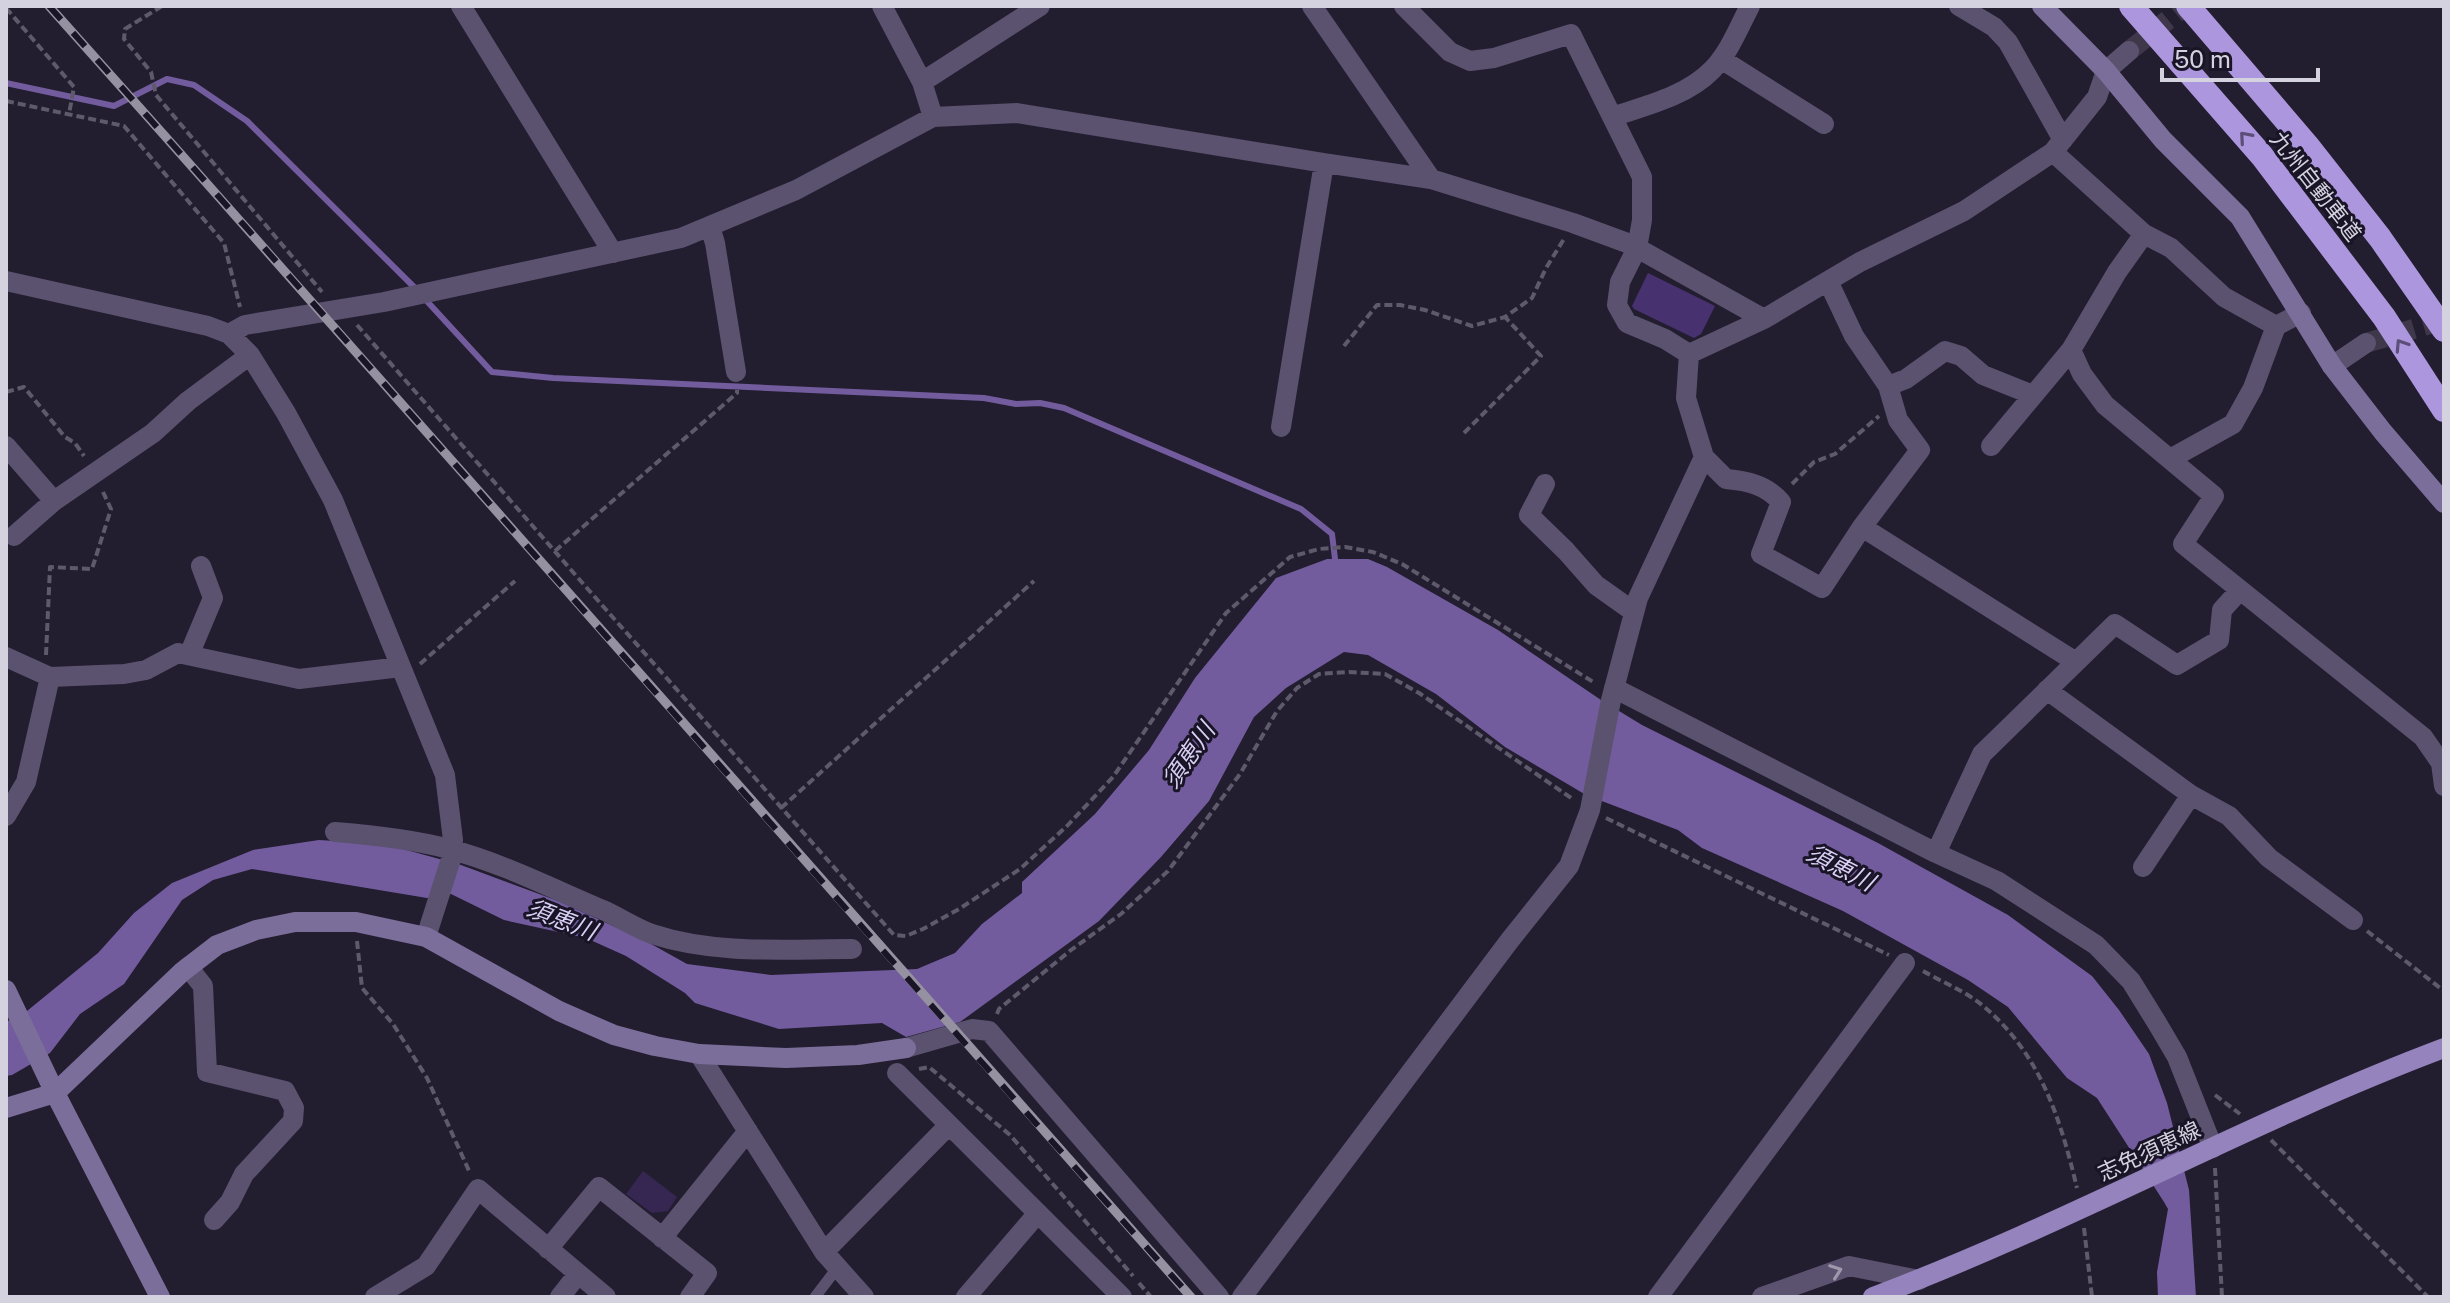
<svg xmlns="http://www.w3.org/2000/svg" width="2450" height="1303" viewBox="0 0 2450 1303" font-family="'Public Sans','Noto Sans JP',sans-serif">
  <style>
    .green { fill: #362752 }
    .water { fill: #725c9e }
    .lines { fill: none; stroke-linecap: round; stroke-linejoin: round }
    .stream { stroke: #725c9e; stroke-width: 6 }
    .building { fill: #48316f }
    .street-tunnel { stroke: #3e384a; stroke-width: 20; stroke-dasharray: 20 10; stroke-linecap: butt }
    .path { stroke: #5f5a6b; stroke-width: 4; stroke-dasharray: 8 4; stroke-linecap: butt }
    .lane { stroke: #5b526f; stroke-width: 11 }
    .street { stroke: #5b526f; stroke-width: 20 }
    .secondary { stroke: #7b6e9b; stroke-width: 20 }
    .primary { stroke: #9583bd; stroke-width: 20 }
    .highway { stroke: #ac96dd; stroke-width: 24 }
    .rail-casing { stroke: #9591a0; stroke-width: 9 }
    .rail { stroke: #191426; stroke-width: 6; stroke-dasharray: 18; stroke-linecap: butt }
    .oneway { stroke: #5b4e78 }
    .oneway2 { stroke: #9e98ad }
    .labels { text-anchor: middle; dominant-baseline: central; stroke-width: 6; stroke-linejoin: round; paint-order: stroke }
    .street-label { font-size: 22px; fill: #d5d2df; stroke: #191426 }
    .water-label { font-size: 24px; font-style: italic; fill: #d9cef4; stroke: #191426 }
  </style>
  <rect width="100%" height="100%" fill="#231d30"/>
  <path class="green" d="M 643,1171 L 677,1197 L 668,1211 L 652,1213 L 626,1194 Z"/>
  <path class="water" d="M 1327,559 L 1368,559 L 1387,567 L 1498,630 L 1601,700 L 1642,725 L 1878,843 L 2008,915 L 2092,976 L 2119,1010 L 2149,1054 L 2167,1103 L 2189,1190 L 2196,1297 L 2158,1297 L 2157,1272 L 2168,1209 L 2164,1202 L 2097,1098 L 2067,1078 L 2008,1007 L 1968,980 L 1843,911 L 1702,848 L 1678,830 L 1586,795 L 1505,747 L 1436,694 L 1368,655 L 1344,652 L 1286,688 L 1254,717 L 1209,801 L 1161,857 L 1099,921 L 960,1022 L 906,1037 L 882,1023 L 779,1029 L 695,1003 L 685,993 L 626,956 L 586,938 L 504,920 L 451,894 L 433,899 L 252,869 L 213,880 L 182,900 L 124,984 L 80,1014 L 50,1053 L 12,1075 L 6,1076 L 6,1022 L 27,1011 L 98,953 L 134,913 L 172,883 L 253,850 L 319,840 L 385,844 L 461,865 L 558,901 L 644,940 L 687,964 L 771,975 L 917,969 L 955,953 L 982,924 L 1022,893 L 1022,882 L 1095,814 L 1149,750 L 1195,678 L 1276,578 Z"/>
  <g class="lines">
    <path class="stream" d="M 6,83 L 114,106 L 167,79 L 194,85 L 247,121 L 416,289
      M 424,298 L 492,372 L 553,378 L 984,398 L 1016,404 L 1040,403 L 1064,408 L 1301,509 L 1332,534 L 1336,567"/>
  </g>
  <path class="building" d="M 1648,273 L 1715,306 L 1701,334 L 1694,338 L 1634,309 L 1632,306 Z"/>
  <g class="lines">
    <path class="street-tunnel" d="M 2129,51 L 2185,6
      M 2366,343 L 2444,320"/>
    <path class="path" d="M 162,6 L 125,29 L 124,39 L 151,72 L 156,95 L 322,292
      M 6,8 L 74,87 L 69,114
      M 6,101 L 124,126 L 224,243 L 240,307
      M 357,325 L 586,587 L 894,935 L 906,936 L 923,929 L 959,909 L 1020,869 L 1067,826 L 1113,777 L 1226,613 L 1290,557 L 1319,549 L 1345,547 L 1373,552 L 1402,564 L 1595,683
      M 1344,346 L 1377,305 L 1400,305 L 1425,310 L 1472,326 L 1505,317 L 1532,298 L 1546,268 L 1564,239
      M 6,392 L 24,387 L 65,437 L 75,443 L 84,456
      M 1464,433 L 1541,356 L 1505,317
      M 1792,484 L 1814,462 L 1835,454 L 1879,416
      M 555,551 L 737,393 L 737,390
      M 46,655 L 50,567 L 92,569 L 111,509 L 103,492
      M 420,664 L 515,581
      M 781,808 L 1034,581
      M 1606,818 L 1889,955
      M 2367,931 L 2444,991
      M 357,941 L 362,988 L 393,1024 L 427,1078 L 470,1173
      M 1923,971 C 1942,982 1965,991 1982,1005 C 2040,1053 2060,1117 2077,1188
      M 997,1014 L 999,1009 L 1071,950 L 1121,914 L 1168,871 L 1240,774 L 1277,711 L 1297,688 L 1319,674 L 1349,672 L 1385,674 L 1419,693 L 1574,800
      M 919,1069 L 929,1067 L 1010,1135 L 1133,1276
      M 2215,1095 L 2240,1114
      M 2271,1140 L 2428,1297
      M 2215,1168 L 2222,1297
      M 2084,1228 L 2092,1297
      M 1139,1283 L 1151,1297"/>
    <path class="lane" d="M 815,1297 L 838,1267"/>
    <path class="street" d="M 461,6 L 613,253
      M 882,6 L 922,82
      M 1312,6 L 1431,179
      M 1404,6 L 1450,52 L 1470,61 L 1494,58 L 1571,34 L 1642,177 L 1642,220 L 1637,248 L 1620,282 L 1617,305 L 1627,323 L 1665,339 L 1689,354
      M 1959,6 L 1994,27 L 2008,42 L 2063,140
      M 1721,59 L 1824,124
      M 933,117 L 922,82 L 1040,6
      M 1612,117 C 1645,106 1687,96 1712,70 C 1729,53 1739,27 1750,6
      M 710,227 L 715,243 L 736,372
      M 2144,234 L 2171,248 L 2224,297 L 2276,326 L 2301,313
      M 6,281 L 208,326 L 229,334 L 250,355 L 286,413 L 333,500 L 445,775 L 453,840 L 451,859 L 426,937
      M 229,334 L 245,325 L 384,302 L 681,238 L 796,190 L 933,117 L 1017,113 L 1324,163 L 1431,179 L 1573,223 L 1630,244 L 1764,319
      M 2071,350 L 2082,374 L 2105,405 L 2214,496 L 2183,544 L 2423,737 L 2441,763 L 2444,786
      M 2332,366 L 2366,343
      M 1888,386 L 1906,379 L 1945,351 L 1961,356 L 1983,375 L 2033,395
      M 1281,427 L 1324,163
      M 6,446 L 54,501
      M 1991,446 L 2071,350 L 2117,272 L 2144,234 L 2053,152
      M 1704,457 L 1726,479 C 1748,481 1766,485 1781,502 L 1761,554 L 1822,588 L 1862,527 L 1920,450 L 1898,420 L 1888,386 L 1854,336 L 1828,281
      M 2170,459 L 2233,424 L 2253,388 L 2276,326
      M 1545,484 L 1529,515 L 1566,551 L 1596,585 L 1634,612
      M 1862,527 L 2076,662
      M 14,536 L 54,501 L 153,433 L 188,401 L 250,355
      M 189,655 L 213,598 L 201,566
      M 6,657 L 50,677 L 124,674 L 146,670 L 178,653 L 299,679 L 401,667
      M 1614,688 L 1936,853 L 1997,881 L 2096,945 L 2131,981 L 2157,1023 L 2177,1057 L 2213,1148
      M 2047,690 L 2191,795 L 2229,816 L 2269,858 L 2353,920
      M 6,816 L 26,782 L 50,677
      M 335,832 C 373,835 412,839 449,849 C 502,863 553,889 603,910 C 619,917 635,928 652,934 C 716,955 786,949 852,949
      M 1936,853 L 1982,754 L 2115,624 L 2177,665 L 2219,640 L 2222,610 L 2240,590
      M 2143,867 L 2191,795
      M 188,967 L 203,986 L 207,1072 L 285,1091 L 294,1108 L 293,1121 L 244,1174 L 230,1202 L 214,1220
      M 906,1048 L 972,1029 L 989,1031 L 1219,1297
      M 699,1054 L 824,1252 L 864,1297
      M 897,1073 L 1122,1297
      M 662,1238 L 748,1131
      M 548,1249 L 599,1187 L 707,1273 L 690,1297
      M 824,1252 L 949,1125
      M 375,1297 L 426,1266 L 478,1189 L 606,1297
      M 560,1297 L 578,1274
      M 966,1297 L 1038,1213
      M 1242,1297 L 1510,940 L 1569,866 L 1590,810 L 1611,700 L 1638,598 L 1704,457 L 1686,398 L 1689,354 L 1764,319 L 1860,262 L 1964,211 L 2053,152 L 2097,97 L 2106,71 L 2129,51
      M 1658,1297 L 1905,963
      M 1762,1297 L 1849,1266 L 1919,1280"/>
    <path class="secondary" d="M 2042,6 L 2106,71 L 2163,140 L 2240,217 L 2332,366 L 2383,432 L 2444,503
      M 6,990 L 55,1093 L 160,1297
      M 6,1108 L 55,1093 L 182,972 L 217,945 L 256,930 L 295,922 L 356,922 L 426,937 L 559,1011 L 614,1035 L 655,1046 L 699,1054 L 786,1058 L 858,1055 L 906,1048"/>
    <path class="primary" d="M 1873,1297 C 2068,1224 2250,1121 2444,1048"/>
    <path class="highway" d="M 2131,6 L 2262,156 L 2384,317 L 2444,410
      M 2188,6 L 2307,145 L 2380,238 L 2444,330"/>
    <g class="rail-casing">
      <path id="rail" d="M 49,6 C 432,434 807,869 1191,1297"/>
    </g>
    <use href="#rail" class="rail"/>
  </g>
  <defs><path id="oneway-chevron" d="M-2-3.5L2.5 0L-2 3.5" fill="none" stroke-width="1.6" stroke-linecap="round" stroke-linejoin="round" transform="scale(2)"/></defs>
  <g class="oneway">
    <use href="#oneway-chevron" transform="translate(2245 137) rotate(-131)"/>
    <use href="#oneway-chevron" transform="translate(2401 345) rotate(-123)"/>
  </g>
  <use class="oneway2" href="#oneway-chevron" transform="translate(1836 1271) rotate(-20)"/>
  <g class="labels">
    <g class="street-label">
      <text transform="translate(2316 186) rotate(52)">九州自動車道</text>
      <text transform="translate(2149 1151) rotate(-25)">志免須恵線</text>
    </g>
    <g class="water-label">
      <text transform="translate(1188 755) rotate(-56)">須恵川</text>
      <text transform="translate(1841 867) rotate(27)">須恵川</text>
      <text transform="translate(562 919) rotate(21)">須恵川</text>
    </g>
  </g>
  <rect width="2450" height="1303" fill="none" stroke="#d5d2df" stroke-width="16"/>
  <path d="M2162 68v12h156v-12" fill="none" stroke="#d5d2df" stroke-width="4"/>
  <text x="2174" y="68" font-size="24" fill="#d5d2df" stroke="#191426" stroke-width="6" paint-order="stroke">50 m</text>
</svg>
